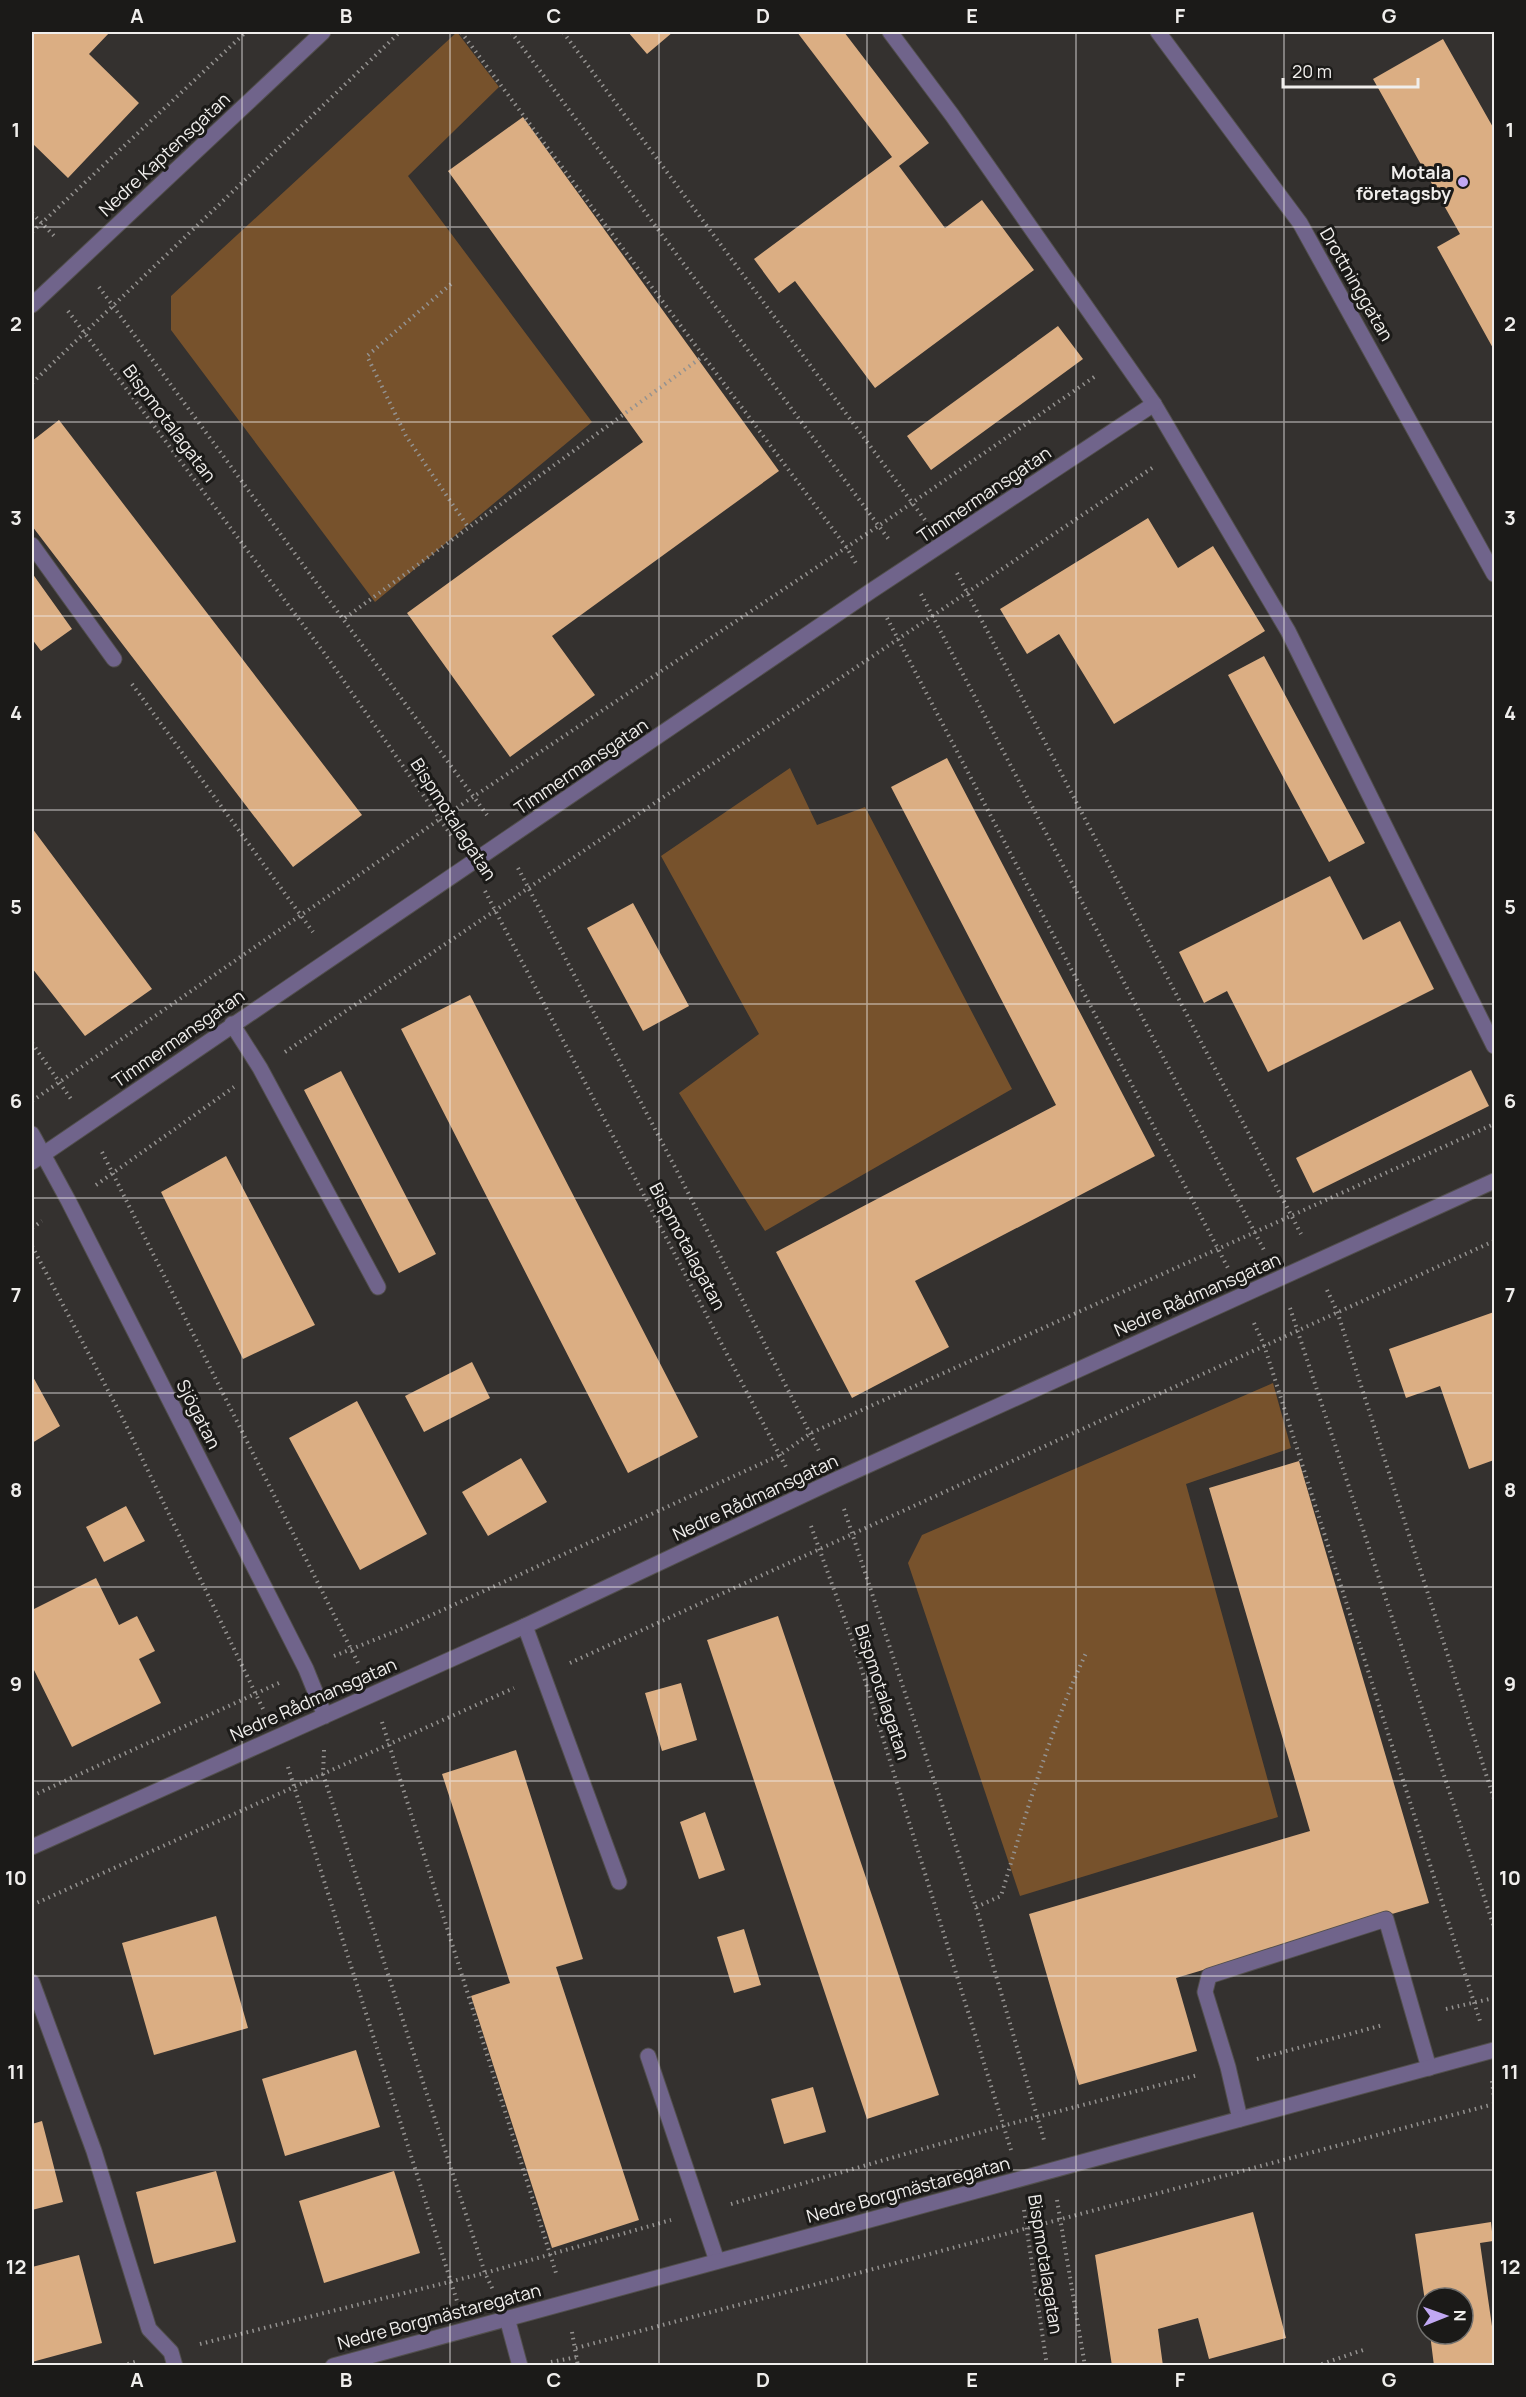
<svg xmlns="http://www.w3.org/2000/svg" width="1526" height="2397" viewBox="0 0 1526 2397" font-family="Manrope,sans-serif">
  <style>
    .green { fill: #77522c }
    .building { fill: #dbae83 }
    .lines { fill: none; stroke-linecap: round; stroke-linejoin: round }
    .service-casing { stroke: #524f4d; stroke-width: 17 }
    .minor-casing { stroke: #524f4d; stroke-width: 17 }
    .tertiary-casing { stroke: #524f4d; stroke-width: 17 }
    .path { stroke: #949290; stroke-width: 4; stroke-dasharray: 1.5 4.5; stroke-linecap: butt }
    .service { stroke: #70648b; stroke-width: 15 }
    .minor { stroke: #70648b; stroke-width: 15 }
    .tertiary { stroke: #70648b; stroke-width: 15 }
    .grid { fill: none; stroke: #f0eeec; stroke-width: 1.5; stroke-opacity: 0.55 }
    .poi-dot { fill: #c1a8f3; stroke: #1b1a18; stroke-width: 2 }
    .labels { text-anchor: middle; dominant-baseline: central; stroke-width: 6; stroke-linejoin: round; paint-order: stroke }
    .street-label { font-size: 18px; fill: #f0eeec; stroke: #1b1a18 }
    .poi-label { font-size: 18px; font-weight: bold; fill: #f0eeec; stroke: #1b1a18; text-anchor: end }
    .neatline { fill: none; stroke: #f0eeec; stroke-width: 2 }
    .grid-label { font-size: 20px; text-anchor: middle; font-weight: bold; fill: #f0eeec }
  </style>
  <rect width="100%" height="100%" fill="#34312f"/>
  <path class="green" d="M 457,32 L 499,87 L 408,176 L 592,422 L 375,602 L 171,330 L 171,296 Z
    M 790,768 L 817,825 L 865,807 L 1012,1089 L 765,1231 L 679,1093 L 759,1034 L 661,856 Z
    M 1273,1383 L 1291,1448 L 1186,1484 L 1278,1817 L 1020,1896 L 908,1563 L 922,1535 Z"/>
  <path class="building" d="M 32,32 L 110,32 L 89,54 L 139,103 L 68,178 L 32,143 Z
    M 628,32 L 673,32 L 647,54 Z
    M 797,32 L 844,32 L 929,143 L 899,166 L 945,228 L 982,200 L 1034,270 L 875,388 L 795,281 L 779,293 L 754,259 L 892,157 Z
    M 1443,39 L 1494,129 L 1494,350 L 1437,247 L 1460,234 L 1373,79 Z
    M 523,117 L 779,471 L 552,636 L 595,695 L 510,757 L 407,613 L 643,442 L 448,171 Z
    M 1058,326 L 1083,359 L 931,470 L 907,436 Z
    M 59,420 L 362,815 L 293,867 L 32,526 L 32,441 Z
    M 1148,518 L 1178,568 L 1213,546 L 1265,631 L 1114,724 L 1059,634 L 1027,654 L 1000,609 Z
    M 32,573 L 72,629 L 41,651 L 32,639 Z
    M 1264,656 L 1365,843 L 1329,862 L 1228,675 Z
    M 947,758 L 1155,1156 L 915,1281 L 949,1347 L 852,1398 L 776,1252 L 1056,1105 L 891,787 Z
    M 32,828 L 152,989 L 85,1036 L 32,968 Z
    M 1330,876 L 1363,940 L 1400,921 L 1434,989 L 1268,1072 L 1227,991 L 1204,1003 L 1179,952 Z
    M 633,903 L 689,1006 L 643,1031 L 587,928 Z
    M 470,995 L 698,1437 L 628,1473 L 401,1029 Z
    M 1471,1070 L 1489,1106 L 1313,1193 L 1296,1158 Z
    M 341,1071 L 436,1254 L 399,1273 L 304,1090 Z
    M 226,1156 L 315,1325 L 243,1359 L 161,1192 Z
    M 1494,1312 L 1494,1460 L 1469,1469 L 1440,1386 L 1406,1398 L 1389,1349 Z
    M 472,1362 L 490,1398 L 424,1432 L 405,1396 Z
    M 32,1375 L 60,1426 L 32,1443 Z
    M 357,1401 L 427,1534 L 360,1570 L 289,1438 Z
    M 521,1458 L 547,1502 L 488,1536 L 462,1492 Z
    M 1299,1461 L 1429,1903 L 1176,1978 L 1197,2051 L 1079,2085 L 1029,1914 L 1310,1831 L 1209,1488 Z
    M 126,1506 L 145,1541 L 104,1562 L 86,1527 Z
    M 96,1578 L 119,1625 L 137,1616 L 155,1651 L 139,1659 L 161,1703 L 72,1747 L 32,1666 L 32,1610 Z
    M 778,1616 L 939,2095 L 867,2119 L 707,1640 Z
    M 681,1683 L 697,1740 L 662,1751 L 645,1693 Z
    M 516,1750 L 583,1959 L 556,1967 L 639,2220 L 552,2248 L 471,1996 L 510,1983 L 442,1774 Z
    M 705,1812 L 725,1870 L 699,1879 L 680,1822 Z
    M 216,1916 L 248,2028 L 154,2055 L 122,1943 Z
    M 744,1929 L 761,1985 L 734,1993 L 717,1937 Z
    M 356,2050 L 380,2127 L 285,2156 L 262,2079 Z
    M 813,2087 L 826,2132 L 784,2144 L 771,2099 Z
    M 42,2121 L 63,2202 L 32,2210 L 32,2124 Z
    M 216,2171 L 236,2242 L 154,2264 L 136,2192 Z
    M 394,2171 L 420,2253 L 324,2283 L 299,2201 Z
    M 1253,2212 L 1286,2338 L 1209,2359 L 1198,2318 L 1158,2329 L 1163,2366 L 1112,2366 L 1095,2255 Z
    M 1491,2222 L 1493,2241 L 1480,2243 L 1494,2340 L 1494,2366 L 1434,2366 L 1430,2334 L 1463,2334 L 1463,2298 L 1427,2298 L 1426,2308 L 1415,2234 Z
    M 79,2255 L 102,2343 L 32,2362 L 32,2267 Z"/>
  <g class="lines">
    <g class="service-casing">
      <path id="service" d="M 890,32 L 952,115 L 1154,404 L 1288,631 L 1494,1046
        M 32,545 L 114,659
        M 232,1024 L 260,1068 L 378,1287
        M 525,1626 L 619,1882
        M 32,1982 L 94,2151 L 149,2329 L 171,2352 L 175,2366
        M 648,2056 L 717,2261
        M 1240,2119 L 1228,2067 L 1205,1992 L 1209,1976 L 1386,1919 L 1429,2068"/>
    </g>
    <g class="minor-casing">
      <path id="minor" d="M 32,305 L 323,32
        M 32,1134 L 69,1202 L 306,1669 L 325,1716
        M 32,1162 L 871,591 L 1154,404
        M 32,1847 L 525,1626 L 833,1481 L 1494,1181
        M 507,2318 L 520,2366
        M 333,2366 L 1494,2050"/>
    </g>
    <g class="tertiary-casing">
      <path id="tertiary" d="M 1158,32 L 1300,223 L 1494,574"/>
    </g>
    <path class="path" d="M 461,32 L 847,548 L 857,565
      M 511,32 L 890,541
      M 563,32 L 925,520
      M 32,213 L 56,238
      M 32,232 L 246,32
      M 451,284 L 367,356 L 406,436 L 468,527
      M 99,287 L 487,815
      M 68,311 L 325,654 L 453,838
      M 32,383 L 400,32
      M 957,573 L 1301,1234
      M 921,594 L 1265,1252
      M 345,618 L 702,357
      M 887,618 L 1228,1268
      M 132,684 L 313,932
      M 518,868 L 678,1173 L 820,1453
      M 485,891 L 787,1469
      M 32,1043 L 71,1099
      M 285,1052 L 1155,466
      M 32,1101 L 440,819 L 880,525 L 1097,375
      M 102,1152 L 359,1665
      M 96,1185 L 234,1087
      M 32,1228 L 42,1221
      M 32,1246 L 123,1419 L 264,1711
      M 1327,1290 L 1337,1311 L 1494,1799
      M 1290,1308 L 1494,1927
      M 1254,1323 L 1264,1345 L 1480,2021
      M 844,1509 L 976,1907 L 1044,2140
      M 811,1526 L 854,1645 L 1011,2150
      M 334,1656 L 399,1630 L 780,1455 L 811,1433 L 1494,1124
      M 570,1663 L 1494,1241
      M 382,1722 L 556,2273
      M 324,1750 L 323,1774 L 485,2273 L 493,2290
      M 288,1767 L 457,2301
      M 32,1796 L 279,1683
      M 32,1905 L 514,1688
      M 976,1907 L 1001,1896 C 1026,1813 1050,1731 1086,1653
      M 1446,2009 L 1494,1998
      M 1257,2059 L 1383,2025
      M 1492,2081 L 1494,2098
      M 1057,2200 L 1085,2366
      M 731,2204 L 1006,2125 L 1198,2075
      M 1024,2210 L 1047,2366
      M 572,2332 L 578,2366
      M 200,2344 L 485,2273 L 671,2220
      M 576,2348 L 1494,2104
      M 551,2362 L 577,2357
      M 122,2366 L 138,2361
      M 1316,2366 L 1363,2350"/>
    <use href="#service" class="service"/>
    <use href="#minor" class="minor"/>
    <use href="#tertiary" class="tertiary"/>
  </g>
  <path class="grid" d="M 242,32 L 242,2366M 450,32 L 450,2366M 659,32 L 659,2366M 867,32 L 867,2366M 1076,32 L 1076,2366M 1284,32 L 1284,2366M 32,227 L 1494,227M 32,422 L 1494,422M 32,616 L 1494,616M 32,810 L 1494,810M 32,1004 L 1494,1004M 32,1198 L 1494,1198M 32,1393 L 1494,1393M 32,1587 L 1494,1587M 32,1781 L 1494,1781M 32,1976 L 1494,1976M 32,2170 L 1494,2170"/>
  <circle class="poi-dot" cx="1463" cy="182" r="6"/>
  <g class="labels">
    <g class="street-label">
      <text transform="translate(164 154) rotate(-43)">Nedre Kaptensgatan</text>
      <text transform="translate(1357 284) rotate(60)">Drottninggatan</text>
      <text transform="translate(170 423) rotate(53)">Bispmotalagatan</text>
      <text transform="translate(984 494) rotate(-34)">Timmermansgatan</text>
      <text transform="translate(581 766) rotate(-34)">Timmermansgatan</text>
      <text transform="translate(454 819) rotate(57)">Bispmotalagatan</text>
      <text transform="translate(178 1038) rotate(-35)">Timmermansgatan</text>
      <text transform="translate(688 1246) rotate(62)">Bispmotalagatan</text>
      <text transform="translate(1197 1294) rotate(-24)">Nedre Rådmansgatan</text>
      <text transform="translate(199 1414) rotate(63)">Sjögatan</text>
      <text transform="translate(755 1497) rotate(-25)">Nedre Rådmansgatan</text>
      <text transform="translate(883 1692) rotate(72)">Bispmotalagatan</text>
      <text transform="translate(313 1699) rotate(-24)">Nedre Rådmansgatan</text>
      <text transform="translate(908 2189) rotate(-15)">Nedre Borgmästaregatan</text>
      <text transform="translate(1046 2264) rotate(81)">Bispmotalagatan</text>
      <text transform="translate(439 2316) rotate(-15)">Nedre Borgmästaregatan</text>
    </g>
    <g class="poi-label">
      <text x="1451" y="172">Motala<tspan x="1451" dy="21">företagsby</tspan></text>
    </g>
  </g>
  <rect width="1526" height="2397" fill="none" stroke="#1b1a18" stroke-width="66"/>
  <g transform="translate(1445 2316) rotate(89)"><circle r="28" fill="#1b1a18" stroke="#706f6d" stroke-width="1.5"/>
  <path d="M0-4.5L10 22L0 15L-10 22Z" fill="#c1a8f3"/>
  <text y="-9" font-size="16" font-weight="bold" text-anchor="middle" fill="#f0eeec">N</text>
  </g>
  <path d="M1283 78v9h135v-9" fill="none" stroke="#f0eeec" stroke-width="3"/>
  <text x="1292" y="78" font-size="18" fill="#f0eeec" stroke="#1b1a18" stroke-width="4.5" paint-order="stroke">20 m</text>
  <rect x="33" y="33" width="1460" height="2331" class="neatline"/>
  <g class="grid-label">
    <text x="137" y="23">A</text>
    <text x="346" y="23">B</text>
    <text x="554" y="23">C</text>
    <text x="763" y="23">D</text>
    <text x="972" y="23">E</text>
    <text x="1180" y="23">F</text>
    <text x="1389" y="23">G</text>
    <text x="16" y="137">1</text>
    <text x="1510" y="137">1</text>
    <text x="16" y="331">2</text>
    <text x="1510" y="331">2</text>
    <text x="16" y="525">3</text>
    <text x="1510" y="525">3</text>
    <text x="16" y="720">4</text>
    <text x="1510" y="720">4</text>
    <text x="16" y="914">5</text>
    <text x="1510" y="914">5</text>
    <text x="16" y="1108">6</text>
    <text x="1510" y="1108">6</text>
    <text x="16" y="1302">7</text>
    <text x="1510" y="1302">7</text>
    <text x="16" y="1497">8</text>
    <text x="1510" y="1497">8</text>
    <text x="16" y="1691">9</text>
    <text x="1510" y="1691">9</text>
    <text x="16" y="1885">10</text>
    <text x="1510" y="1885">10</text>
    <text x="16" y="2079">11</text>
    <text x="1510" y="2079">11</text>
    <text x="16" y="2274">12</text>
    <text x="1510" y="2274">12</text>
    <text x="137" y="2387">A</text>
    <text x="346" y="2387">B</text>
    <text x="554" y="2387">C</text>
    <text x="763" y="2387">D</text>
    <text x="972" y="2387">E</text>
    <text x="1180" y="2387">F</text>
    <text x="1389" y="2387">G</text>
  </g>
</svg>
